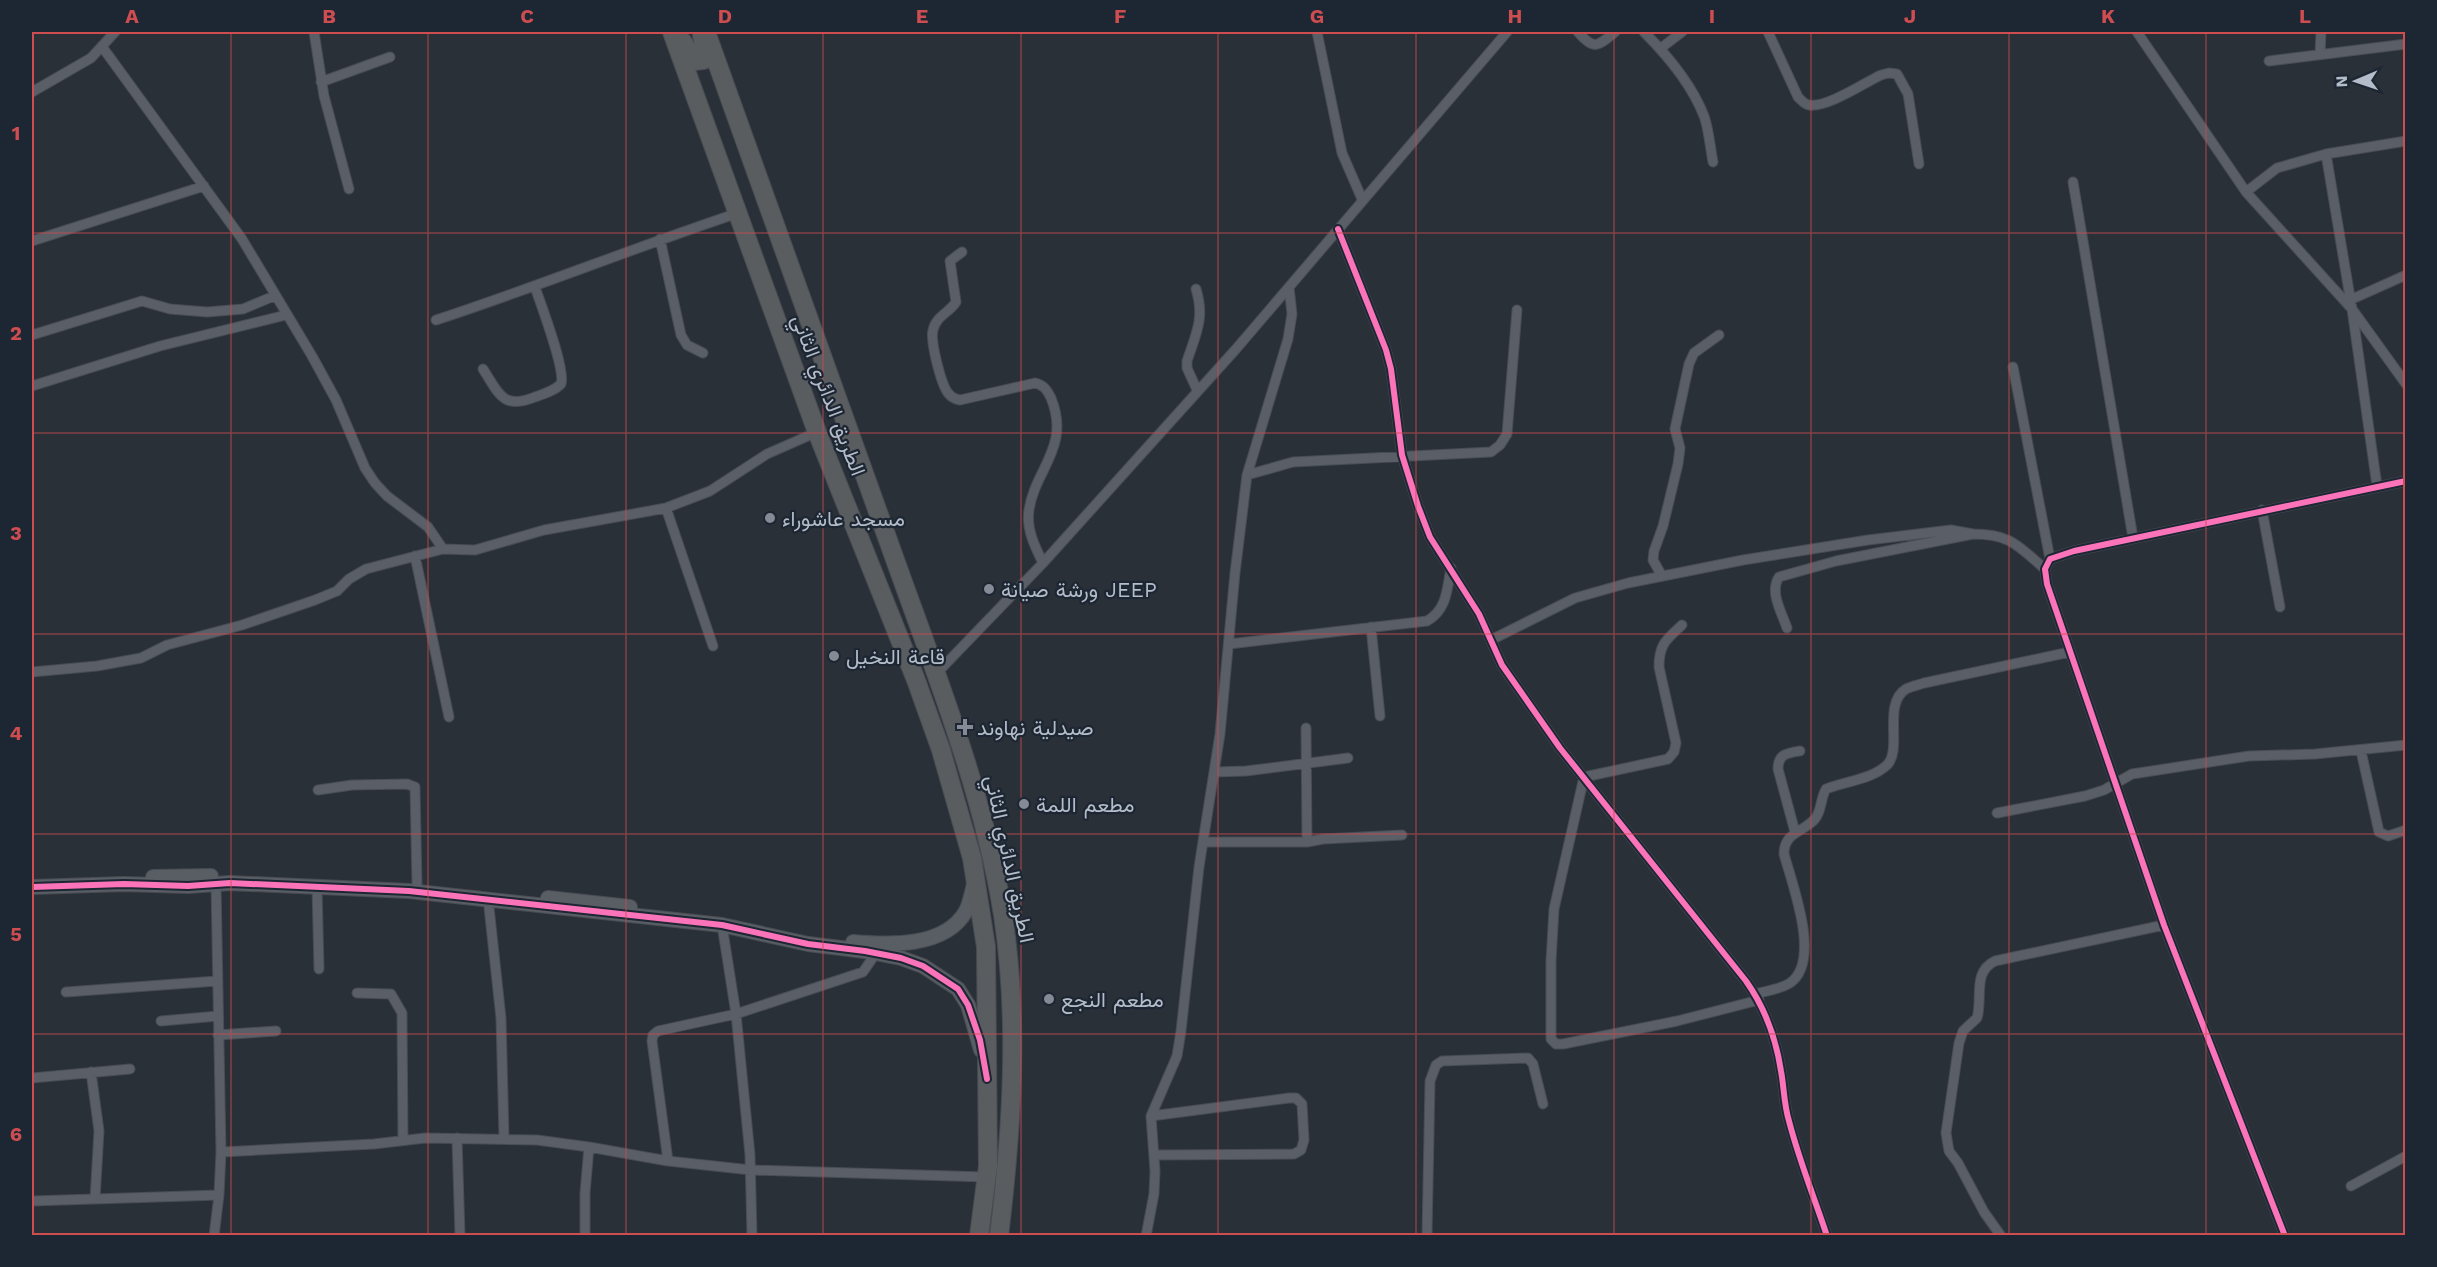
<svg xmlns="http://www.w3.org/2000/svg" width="2437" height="1267" viewBox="0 0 2437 1267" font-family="'Work Sans',Vazirmatn,sans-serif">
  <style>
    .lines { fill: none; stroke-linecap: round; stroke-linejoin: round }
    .street-casing { stroke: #484c53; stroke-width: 11 }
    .secondary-casing { stroke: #484c53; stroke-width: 16 }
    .highway-casing { stroke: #474c53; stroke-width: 20 }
    .street { stroke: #5a5e66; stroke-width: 9 }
    .secondary { stroke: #595d64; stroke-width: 14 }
    .highway { stroke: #5a5d60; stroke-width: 18 }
    .cycleway-casing { stroke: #1d2633; stroke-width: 10 }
    .cycleway { stroke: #fb73b8; stroke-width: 6 }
    .grid { fill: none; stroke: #ce4d50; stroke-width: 1.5; stroke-opacity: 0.55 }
    .poi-dot { fill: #848b96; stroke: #1d2633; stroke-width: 2 }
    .labels { text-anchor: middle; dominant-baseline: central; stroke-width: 4.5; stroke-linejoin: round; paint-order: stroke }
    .street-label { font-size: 21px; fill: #b4bcc9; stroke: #1d2633 }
    .poi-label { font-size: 21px; fill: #b4bcc9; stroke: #1d2633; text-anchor: start }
    .neatline { fill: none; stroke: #ce4d50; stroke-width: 2 }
    .grid-label { font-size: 20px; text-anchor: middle; font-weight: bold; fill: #ce4d50 }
  </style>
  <rect width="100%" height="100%" fill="#2a3038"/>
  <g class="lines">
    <g class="street-casing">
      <path id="street" d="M 314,32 L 324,96 L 349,189
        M 1317,32 L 1342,153 L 1362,199
        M 1578,32 C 1594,51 1598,46 1615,32
        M 1644,32 C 1667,55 1692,85 1704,116 C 1709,130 1710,147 1713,162
        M 1768,32 L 1798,97 C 1802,101 1804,104 1809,105 C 1827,108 1864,83 1881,75 L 1889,73 L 1897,74 L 1908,94 L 1919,164
        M 2137,32 L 2246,192 L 2352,309 L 2406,384
        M 103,48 L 242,239 L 312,356 L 336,400 L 365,468 L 375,483 L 387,496 L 428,527 L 443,549
        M 1661,48 L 1682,32
        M 2320,54 L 2321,32
        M 2269,61 L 2406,44
        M 321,82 L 390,57
        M 32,92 L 91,58 L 115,32
        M 2326,154 L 2352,309 L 2377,486
        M 2073,182 L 2133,538
        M 2246,192 L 2277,168 L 2326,154 L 2406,141
        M 1338,229 L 1386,350 L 1391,369 L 1402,455 L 1418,506 L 1430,537 L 1479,614 L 1502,665 L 1560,748 L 1746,981 C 1765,1008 1776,1038 1781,1071 C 1784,1087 1784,1105 1789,1121 C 1799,1160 1814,1197 1827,1236
        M 660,239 L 681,335 L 687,345 L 703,353
        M 32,241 L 204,186
        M 962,252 L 950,261 L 956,302 C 949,313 936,316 933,330 C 930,341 941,384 948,393 C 951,397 955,399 960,400 L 1035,383 C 1044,385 1047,390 1051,398 C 1071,447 1035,469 1029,510 C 1026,529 1035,547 1043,563
        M 1196,289 C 1205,318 1196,334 1187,361 L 1187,368 L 1197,390
        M 2350,300 L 2406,275
        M 436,320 C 537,287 636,247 738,213
        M 32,335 L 142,301 L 170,309 L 207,312 L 243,309 L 274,296
        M 2013,367 L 2050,559
        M 483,369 C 499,394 503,410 535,397 C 544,394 554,391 561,384 C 566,370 541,305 535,287
        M 32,386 L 160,346 L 286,315
        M 1247,475 L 1293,462 L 1491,452 L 1500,445 L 1507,434 L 1517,310
        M 666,508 L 713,646
        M 2262,510 L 2280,607
        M 415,556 L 449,717
        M 1662,576 L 1653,560 L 1654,551 L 1663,526 L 1678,464 L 1680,448 L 1675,429 L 1689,364 L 1694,353 L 1719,335
        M 1682,625 C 1666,640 1659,644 1659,667 L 1676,743 L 1674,752 L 1668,759 L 1584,777 L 1554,909 L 1551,961 L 1551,1039 L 1556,1044 L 1563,1044 L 1677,1021 L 1759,1000
        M 1371,627 L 1380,716
        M 1787,628 C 1782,613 1769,592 1779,577 L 1836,561 L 1973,534 C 2011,534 2018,546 2045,569
        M 1491,640 L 1575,598 L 1628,583 L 1743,560 L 1868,540 L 1951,530 L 1973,534
        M 1229,644 L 1427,621 C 1447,610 1447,589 1451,568
        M 32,672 L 97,666 L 141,658 L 167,645 L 242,625 L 315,600 L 337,591 L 349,579 L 366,569 L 443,549 L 475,550 L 544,530 L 666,508 L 710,491 L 767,454 L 817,432
        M 937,673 L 1043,563 L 1236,349 L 1507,32
        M 1306,728 L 1307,842
        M 2361,751 L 2379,832 L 2388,836 L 2406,830
        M 1214,772 L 1246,771 L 1348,758
        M 318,790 L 352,785 L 407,784 L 415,787 L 417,885
        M 1997,813 L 2085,796 L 2104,790 L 2132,774 L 2249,756 L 2315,754 L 2406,745
        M 1795,832 L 1778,769 C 1778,754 1787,753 1800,751
        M 1203,842 L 1307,842 L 1323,839 L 1402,835
        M 216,884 L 221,1152
        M 317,887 L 319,969
        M 488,898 L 501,1018 L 504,1138
        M 722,925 L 736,1014 L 750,1155 L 752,1236
        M 66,992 L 217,981
        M 357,993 L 391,994 L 402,1013 L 403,1140
        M 1755,994 C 1766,991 1781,989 1790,983 C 1822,961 1792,884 1784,854 C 1784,833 1801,833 1814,820 C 1822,812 1820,799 1826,789 C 1845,781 1871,780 1887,765 C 1903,749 1882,704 1906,689 C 1912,686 1919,685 1924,683 L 2070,652
        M 161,1021 L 218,1016
        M 218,1035 L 276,1031
        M 91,1072 L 99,1131 L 95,1199
        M 32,1078 L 130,1069
        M 1151,1116 L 1289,1098 L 1296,1098 L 1302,1104 L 1304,1140 L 1301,1150 L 1294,1154 L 1155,1155
        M 457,1138 L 460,1236
        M 589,1147 L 668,1161 L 751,1170 L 986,1177
        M 668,1161 L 652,1041 L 653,1035 L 658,1031 L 736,1014 L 863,972 L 876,953
        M 2351,1186 L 2406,1156
        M 219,1195 L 221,1152 L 374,1144 L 425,1138 L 537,1140 L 589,1147 L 585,1193 L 585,1236
        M 32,1201 L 219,1195 L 214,1236
        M 1146,1236 L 1154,1194 L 1155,1171 L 1151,1116 L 1177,1056 L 1181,1031 L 1199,867 L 1220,734 L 1235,573 L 1247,475 L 1288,339 L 1292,314 L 1289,287
        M 1427,1236 L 1430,1081 L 1436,1065 L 1442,1061 L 1528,1058 L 1533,1064 L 1543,1104
        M 2001,1236 L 1984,1212 L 1958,1163 L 1949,1151 L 1946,1133 L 1959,1043 L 1963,1031 L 1977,1018 C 1983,998 1972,972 1995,961 L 2164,925
        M 2285,1236 L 2164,925 L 2047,584 L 2045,569 L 2050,559 L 2074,551 L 2406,481"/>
    </g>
    <g class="secondary-casing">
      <path id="secondary" d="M 153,877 L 211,876
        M 32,887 L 124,884 L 188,886 L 230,883 L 409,891 L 722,925 L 808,944 L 865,951 L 901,958 L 923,966 L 958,989 L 968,1005 L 981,1050
        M 548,898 L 630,907
        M 853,942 C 889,945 945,948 966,911 C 970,903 972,892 974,884"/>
    </g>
    <g class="highway-casing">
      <path id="highway" d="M 672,32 L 817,432 L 916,680 L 941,750 L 972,858 L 986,947 L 988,1166 L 979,1236
        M 706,32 C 768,206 831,379 893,554 C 935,672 983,790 1003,915 C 1019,1021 1012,1129 999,1236
        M 682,41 L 694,61 L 703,60 L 705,51 L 702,35"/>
    </g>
    <use href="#street" class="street"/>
    <use href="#secondary" class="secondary"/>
    <use href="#highway" class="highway"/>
    <g class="cycleway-casing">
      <path id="cycleway" d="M 1338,229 L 1386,350 L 1391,369 L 1402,455 L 1418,506 L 1430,537 L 1479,614 L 1502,665 L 1560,748 L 1746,981 C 1765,1008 1776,1038 1781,1071 C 1784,1087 1784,1105 1789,1121 C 1799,1160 1814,1197 1827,1236
        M 32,887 L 124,884 L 188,886 L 230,883 L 409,891 L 722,925 L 808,944 L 865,951 L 901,958 L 923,966 L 958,989 L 968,1005 L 980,1040 L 987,1079
        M 2285,1236 L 2164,925 L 2047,584 L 2045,569 L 2050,559 L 2074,551 L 2406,481"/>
    </g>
    <use href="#cycleway" class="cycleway"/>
  </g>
  <path class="grid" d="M 231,32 L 231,1236M 428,32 L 428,1236M 626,32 L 626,1236M 823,32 L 823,1236M 1021,32 L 1021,1236M 1218,32 L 1218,1236M 1416,32 L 1416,1236M 1614,32 L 1614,1236M 1811,32 L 1811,1236M 2009,32 L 2009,1236M 2206,32 L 2206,1236M 32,233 L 2406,233M 32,433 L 2406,433M 32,634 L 2406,634M 32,834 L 2406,834M 32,1034 L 2406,1034"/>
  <g class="poi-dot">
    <circle cx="770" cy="518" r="6"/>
    <circle cx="989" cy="589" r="6"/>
    <circle cx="834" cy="656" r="6"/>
    <path d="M962 718h6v6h6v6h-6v6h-6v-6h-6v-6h6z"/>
    <circle cx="1024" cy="804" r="6"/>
    <circle cx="1049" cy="999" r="6"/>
  </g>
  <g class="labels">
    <g class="street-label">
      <text transform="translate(829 395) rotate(69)">الطريق الدائري الثاني</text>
      <text transform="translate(1010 859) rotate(78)">الطريق الدائري الثاني</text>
    </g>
    <g class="poi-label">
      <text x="782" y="518">مسجد عاشوراء</text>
      <text x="1001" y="589">ورشة صيانة JEEP</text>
      <text x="846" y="656">قاعة النخيل</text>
      <text x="977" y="727">صيدلية نهاوند</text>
      <text x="1036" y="804">مطعم اللمة</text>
      <text x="1061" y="999">مطعم النجع</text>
    </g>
  </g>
  <rect width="2437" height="1267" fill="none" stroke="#1d2633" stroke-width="66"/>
  <g transform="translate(2356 81) rotate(268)" stroke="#1d2633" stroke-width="4.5" paint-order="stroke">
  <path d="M0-4.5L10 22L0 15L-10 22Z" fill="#b4bcc9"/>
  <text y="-9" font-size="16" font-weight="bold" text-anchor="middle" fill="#b4bcc9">N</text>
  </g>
  <rect x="33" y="33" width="2371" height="1201" class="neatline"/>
  <g class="grid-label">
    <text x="132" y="23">A</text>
    <text x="329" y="23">B</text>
    <text x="527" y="23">C</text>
    <text x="725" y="23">D</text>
    <text x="922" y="23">E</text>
    <text x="1120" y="23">F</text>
    <text x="1317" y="23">G</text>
    <text x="1515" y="23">H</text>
    <text x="1712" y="23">I</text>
    <text x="1910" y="23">J</text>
    <text x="2108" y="23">K</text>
    <text x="2305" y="23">L</text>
    <text x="16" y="140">1</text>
    <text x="16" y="340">2</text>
    <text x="16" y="540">3</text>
    <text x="16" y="740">4</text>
    <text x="16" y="941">5</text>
    <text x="16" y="1141">6</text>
  </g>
</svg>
